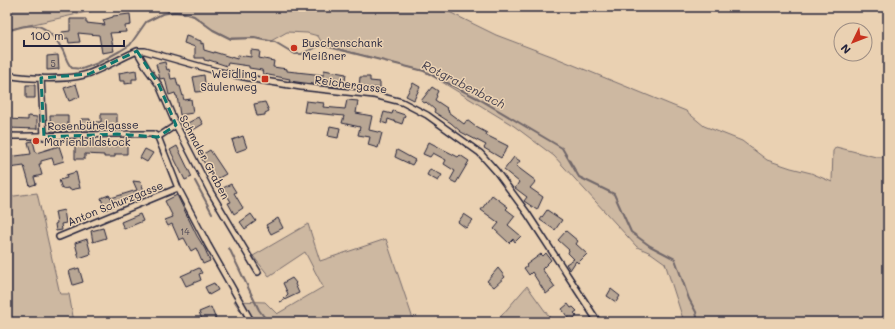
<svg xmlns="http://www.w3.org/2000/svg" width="895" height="329" viewBox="0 0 895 329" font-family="Mali,sans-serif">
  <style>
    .green { fill: #cdb8a1; stroke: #786d6e }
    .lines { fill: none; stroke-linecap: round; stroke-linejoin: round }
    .stream { stroke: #71676a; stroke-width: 2 }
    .building { fill: #b8a694; stroke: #22223b }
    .minor-casing { stroke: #22223b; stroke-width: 8 }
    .minor { stroke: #ead1b2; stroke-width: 5 }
    .marked { fill: none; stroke: #0f766e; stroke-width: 3; stroke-dasharray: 8 5; stroke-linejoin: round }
    .poi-dot { fill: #c8321e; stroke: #ead1b2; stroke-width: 1.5 }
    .labels { text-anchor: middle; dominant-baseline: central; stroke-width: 3; stroke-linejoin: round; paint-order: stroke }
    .number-label { font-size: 9px; fill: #484351 }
    .poi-label { font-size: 11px; fill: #22223b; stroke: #ead1b2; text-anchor: start }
    .street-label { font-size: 11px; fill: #22223b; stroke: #ead1b2 }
    .water-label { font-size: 12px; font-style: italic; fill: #433f4e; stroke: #ead1b2 }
  </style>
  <rect width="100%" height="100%" fill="#ead1b2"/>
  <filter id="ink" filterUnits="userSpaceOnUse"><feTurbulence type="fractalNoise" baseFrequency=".025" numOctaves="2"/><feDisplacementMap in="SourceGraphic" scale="8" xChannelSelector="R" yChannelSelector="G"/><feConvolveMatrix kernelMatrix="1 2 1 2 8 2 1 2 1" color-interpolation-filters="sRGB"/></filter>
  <g filter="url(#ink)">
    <path class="green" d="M 7,7 L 101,7 L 91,11 L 7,30 Z
      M 162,7 L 439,7 L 496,35 L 554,57 L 686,111 L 704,126 L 742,141 L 767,160 L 791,168 L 811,173 L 832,182 L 833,151 L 836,147 L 876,157 L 888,157 L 888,322 L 684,322 L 665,263 L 651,253 L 637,247 L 554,156 L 514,126 L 424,71 L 323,45 L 318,36 L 307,33 L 287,32 L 271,41 L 253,38 L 230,38 L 210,28 L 193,16 L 182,12 L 169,12 Z
      M 37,193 L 60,294 L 69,294 L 74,322 L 7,322 L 7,197 Z
      M 308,224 L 320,261 L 386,239 L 414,322 L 236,322 L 245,318 L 234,301 L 265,302 L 277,314 L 323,287 L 305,252 L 269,276 L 253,256 Z
      M 527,286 L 553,322 L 496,322 Z"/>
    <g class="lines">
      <path class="stream" d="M 7,31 C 17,28 28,24 38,26 C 47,28 58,41 62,49 C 66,56 66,62 72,68 L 82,69 L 98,63 L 120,51 L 130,45 L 146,22 L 162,14 L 174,12 L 184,13 L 194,16 L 213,30 L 231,39 L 254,38 L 275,42 L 295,54 L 302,54 L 321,45 L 424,71 L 479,99 L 562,148 L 579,177 L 614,194 L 631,232 L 650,246 L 675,259 L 689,299 L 696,312 L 698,322
        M 195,181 L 212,213
        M 229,248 L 259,310 L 268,322"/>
    </g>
    <path class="building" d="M 130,14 L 131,25 L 125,26 L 126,32 L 110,33 L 114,51 L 102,53 L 99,35 L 78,33 L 80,42 L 69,43 L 68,38 L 63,39 L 62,32 L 70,31 L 70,19 L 86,19 L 86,23 L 105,25 L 103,20 L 113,17 L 113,16 Z
      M 186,36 L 201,41 L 201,44 L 203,43 L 204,50 L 214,53 L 214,52 L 237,59 L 238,55 L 251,57 L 251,50 L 260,51 L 259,58 L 274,61 L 273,67 L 287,69 L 287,71 L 324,75 L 324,70 L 346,74 L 344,88 L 289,81 L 290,79 L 263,74 L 262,70 L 249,68 L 249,66 L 228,63 L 227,66 L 209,60 L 209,61 L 204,60 L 204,58 L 195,58 L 195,47 L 184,43 Z
      M 58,55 L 59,69 L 47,70 L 47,56 Z
      M 165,62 L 167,70 L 169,69 L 171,79 L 176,78 L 178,86 L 180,86 L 184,100 L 191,99 L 193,113 L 180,115 L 177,96 L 176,96 L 175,93 L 169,95 L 165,78 L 160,79 L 156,64 Z
      M 136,70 L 137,79 L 132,79 L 132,83 L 125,84 L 125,81 L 120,81 L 119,73 Z
      M 204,75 L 206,91 L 196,92 L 193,77 Z
      M 360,77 L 370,77 L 370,81 L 380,82 L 380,88 L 359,87 Z
      M 413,83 L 420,87 L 414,100 L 406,96 Z
      M 76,84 L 80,97 L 69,101 L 64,88 Z
      M 26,85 L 35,85 L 35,98 L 26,98 Z
      M 432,87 L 438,91 L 436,95 L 437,96 L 435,100 L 447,108 L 446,109 L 449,111 L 448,112 L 464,124 L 467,120 L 476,127 L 487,133 L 486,135 L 508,146 L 501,158 L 484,148 L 486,145 L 461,132 L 451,123 L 434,112 L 435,110 L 426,102 L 425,103 L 421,101 Z
      M 347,100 L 358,101 L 356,113 L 372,116 L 369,130 L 382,133 L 378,148 L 368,145 L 370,137 L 358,135 L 360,127 L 342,123 L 344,116 L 304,112 L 306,101 L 324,103 L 323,107 L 345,109 Z
      M 265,102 L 269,111 L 265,113 L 265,115 L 257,116 L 254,104 Z
      M 393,111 L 405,115 L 402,124 L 388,119 L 387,124 L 381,122 L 384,112 L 392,114 Z
      M 101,114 L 117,114 L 117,127 L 101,127 L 101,129 L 95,129 L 95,131 L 81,131 L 81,119 L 90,119 L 90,122 L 101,122 Z
      M 50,115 L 68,115 L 68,131 L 51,132 Z
      M 28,116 L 37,117 L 37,129 L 7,128 L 7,119 L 28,120 Z
      M 199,117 L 203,124 L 190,132 L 186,124 Z
      M 330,126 L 340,128 L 338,138 L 328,136 Z
      M 243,136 L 247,148 L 236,152 L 232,140 Z
      M 33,141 L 36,153 L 59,146 L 64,161 L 54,164 L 52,158 L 41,161 L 41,164 L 39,164 L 42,175 L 34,177 L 36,184 L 30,186 L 24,166 L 9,168 L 8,157 L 31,154 L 28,142 Z
      M 118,141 L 127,141 L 127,154 L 115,154 L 115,157 L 104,157 L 104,155 L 85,154 L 85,159 L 75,159 L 75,145 L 90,145 L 90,143 L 101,143 L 101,145 L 118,146 Z
      M 429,142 L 458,157 L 460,155 L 469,161 L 456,183 L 450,180 L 455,171 L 444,164 L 446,160 L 433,153 L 430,157 L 423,154 Z
      M 177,146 L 192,177 L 185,180 L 170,150 Z
      M 145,149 L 153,153 L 147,162 L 140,158 Z
      M 210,150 L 226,174 L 215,180 L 200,156 Z
      M 397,150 L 415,160 L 412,165 L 395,157 Z
      M 514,157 L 520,161 L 516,166 L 536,181 L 530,188 L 543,197 L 537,210 L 524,201 L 527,197 L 515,188 L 519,182 L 504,170 Z
      M 430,169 L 442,175 L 438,181 L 427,175 Z
      M 76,172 L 80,188 L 70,190 L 69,188 L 62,189 L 59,180 L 67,178 L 66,175 Z
      M 133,181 L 141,182 L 145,194 L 140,197 L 139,195 L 105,210 L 101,198 L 109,195 L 111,198 L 137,190 Z
      M 231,184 L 236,192 L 234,193 L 243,208 L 234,214 L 228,203 L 231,202 L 223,188 Z
      M 177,195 L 197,236 L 205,249 L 210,261 L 203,264 L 196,248 L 191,251 L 184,238 L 179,240 L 172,224 L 168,226 L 165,220 L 173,217 L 165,201 Z
      M 492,195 L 508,207 L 506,209 L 515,216 L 508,225 L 521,236 L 515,242 L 513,239 L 509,243 L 494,229 L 499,223 L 481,210 Z
      M 64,210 L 66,223 L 61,224 L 62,230 L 56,231 L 55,224 L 57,223 L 55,212 Z
      M 547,210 L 562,220 L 555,230 L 540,220 Z
      M 140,214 L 143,221 L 124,229 L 121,222 Z
      M 251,214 L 256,221 L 245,229 L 240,222 Z
      M 464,214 L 473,220 L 466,228 L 458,222 Z
      M 278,218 L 283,228 L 271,234 L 266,225 Z
      M 103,228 L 106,238 L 93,242 L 91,231 Z
      M 566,231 L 578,241 L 576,244 L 587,254 L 578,263 L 576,261 L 570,270 L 566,264 L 574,259 L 568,253 L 569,250 L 558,240 Z
      M 87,239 L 91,254 L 79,258 L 75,243 Z
      M 546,253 L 551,260 L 542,269 L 555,287 L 546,294 L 532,272 L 529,275 L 524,268 L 527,266 L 526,265 L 541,254 L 543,256 Z
      M 79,268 L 83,282 L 73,285 L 69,271 Z
      M 199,268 L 202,273 L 199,274 L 201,280 L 186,286 L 181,276 Z
      M 498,268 L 505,277 L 494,287 L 487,281 Z
      M 292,278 L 296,283 L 295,284 L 299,293 L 280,302 L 288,294 L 283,283 Z
      M 214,283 L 218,290 L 209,295 L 205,287 Z
      M 611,289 L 620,296 L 616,302 L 607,296 Z
      M 568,304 L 571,308 L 573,307 L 577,311 L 574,313 L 577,316 L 570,321 L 562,309 Z
      M 211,307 L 217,322 L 203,322 L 199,312 Z"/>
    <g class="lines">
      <g class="minor-casing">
        <path id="minor" d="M 137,51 L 148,70 L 159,85 L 176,125 L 210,191 L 258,272
          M 7,75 C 26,79 71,81 90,73 C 106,67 121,58 137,51 L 145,51 L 220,72 L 259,80 L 301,87 L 374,95 L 402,102 L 427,115 L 480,153 L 496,171 L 527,213 L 598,322
          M 41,78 L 44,137
          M 7,136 C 56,137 104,133 153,134 L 158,137 L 176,125
          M 158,137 L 178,188 L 208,245 L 251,321
          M 59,237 L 178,188"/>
      </g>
      <use href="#minor" class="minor"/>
    </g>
  </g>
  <path class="marked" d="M 137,51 L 159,85 L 176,125 L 158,137 L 117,134 L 44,137 L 41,78 L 89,74 Z"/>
  <g class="poi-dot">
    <circle cx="294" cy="48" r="4"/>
    <rect x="261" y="75" width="8" height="8" rx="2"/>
    <circle cx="36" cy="141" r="4"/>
  </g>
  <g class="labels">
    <g class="number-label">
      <text x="53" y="63">5</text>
      <text x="185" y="231">14</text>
    </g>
    <g class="poi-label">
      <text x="302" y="42">Buschenschank<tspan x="302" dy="13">Meißner</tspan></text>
      <text x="257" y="73" text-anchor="end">Weidling<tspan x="257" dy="13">Säulenweg</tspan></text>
      <text x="44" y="141">Marienbildstock</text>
    </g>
    <g class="street-label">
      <text transform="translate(351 84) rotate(8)">Reichergasse</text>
      <text transform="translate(93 125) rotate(-1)">Rosenbühelgasse</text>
      <text transform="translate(205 157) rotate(62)">Schmaler Graben</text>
      <text transform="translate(115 203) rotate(-22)">Anton Schurzgasse</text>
    </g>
    <g class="water-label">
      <text transform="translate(464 84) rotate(27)">Rotgrabenbach</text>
    </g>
  </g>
  <rect width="895" height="329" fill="none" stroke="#ead1b2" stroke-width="24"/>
  <rect x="12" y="12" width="871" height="305" fill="none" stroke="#22223b" stroke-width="1.5" filter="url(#ink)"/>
  <g transform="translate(853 42) rotate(227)"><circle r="19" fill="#ead1b2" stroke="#9a8b82"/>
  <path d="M0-3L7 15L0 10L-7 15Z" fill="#c8321e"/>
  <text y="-6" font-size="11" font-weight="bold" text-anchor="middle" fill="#22223b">N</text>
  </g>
  <path d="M24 40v6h100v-6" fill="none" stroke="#22223b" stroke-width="2"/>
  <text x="30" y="40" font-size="12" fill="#22223b" stroke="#ead1b2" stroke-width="3" paint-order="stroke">100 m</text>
</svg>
